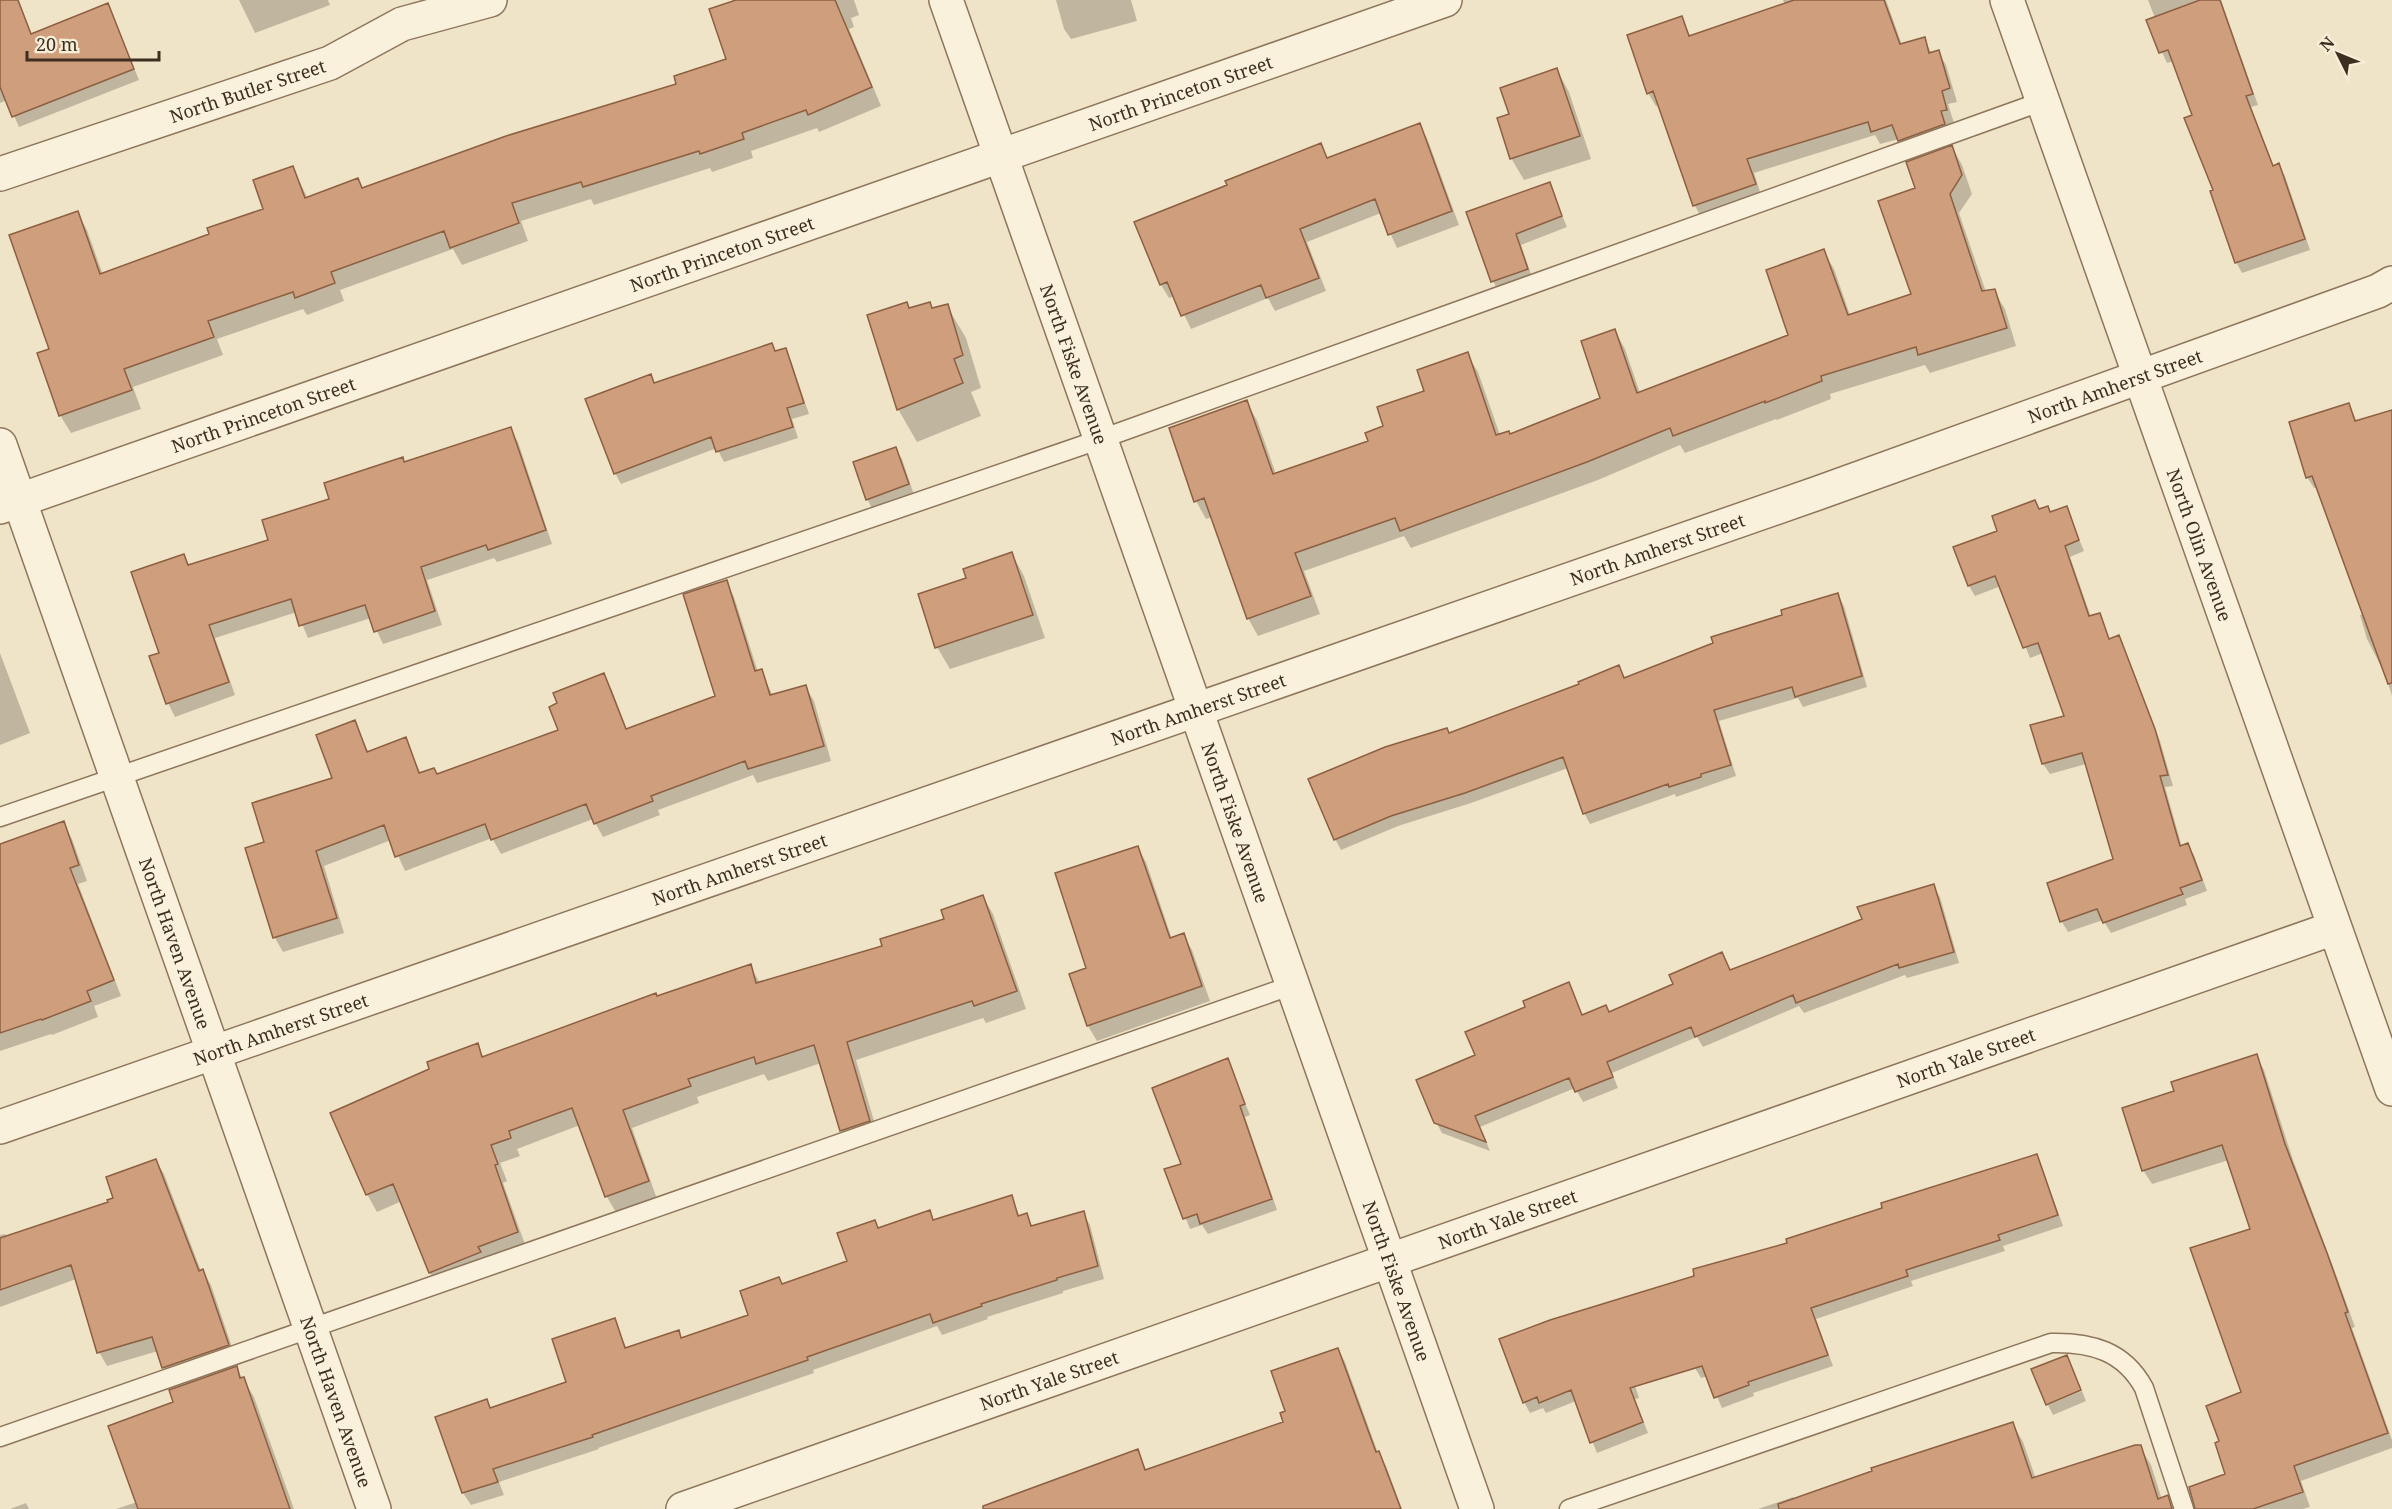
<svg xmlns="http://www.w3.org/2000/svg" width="2392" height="1509" viewBox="0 0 2392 1509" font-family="'Noto Serif',serif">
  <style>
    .shadow { fill: #0003 }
    .building { fill: #cf9f7d; stroke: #8d5f41; stroke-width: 1.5 }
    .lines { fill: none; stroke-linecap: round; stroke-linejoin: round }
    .service-casing { stroke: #8d765c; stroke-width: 21 }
    .minor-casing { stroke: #8d765c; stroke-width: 36 }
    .service { stroke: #faf1dc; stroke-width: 18 }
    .minor { stroke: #faf1dc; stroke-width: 33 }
    .labels { text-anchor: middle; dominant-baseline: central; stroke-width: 4.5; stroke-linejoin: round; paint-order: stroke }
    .street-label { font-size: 18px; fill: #3d2e20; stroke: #f7eed8 }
  </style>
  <rect width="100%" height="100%" fill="#f0e4c8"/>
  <path class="shadow" d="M 0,0 L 18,0 L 32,35 L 108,5 L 139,80 L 19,127 L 7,100 L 0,103 Z
    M 239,0 L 328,0 L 330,5 L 255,33 Z
    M 740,0 L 854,0 L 859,15 L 851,18 L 854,27 L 849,29 L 881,106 L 819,132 L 817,128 L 751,151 L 753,158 L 712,172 L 710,168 L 594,205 L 591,199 L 521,221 L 528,241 L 462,265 L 453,249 L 340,290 L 344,301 L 307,315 L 303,309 L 217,339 L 223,355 L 133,387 L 141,409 L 71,433 L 60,415 L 51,350 L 77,212 L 87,230 L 103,275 L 211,235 L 265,210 L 293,168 L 308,199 L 357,180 L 363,189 L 678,85 L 728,60 Z
    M 1056,0 L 1131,0 L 1137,21 L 1071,39 L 1064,29 Z
    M 1783,0 L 1886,0 L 1902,45 L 1924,39 L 1932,54 L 1938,52 L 1946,65 L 1957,102 L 1948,104 L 1954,123 L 1948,125 L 1952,138 L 1907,154 L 1899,139 L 1880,144 L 1875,135 L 1754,173 L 1762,198 L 1702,219 L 1695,206 L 1660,105 L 1656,106 L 1648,93 L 1681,18 L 1691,37 L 1785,5 Z
    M 2148,0 L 2221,0 L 2258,105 L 2251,107 L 2274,167 L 2278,165 L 2285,176 L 2310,250 L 2242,273 L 2236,262 L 2194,115 L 2174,61 L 2167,63 L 2148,21 L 2155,18 Z
    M 1557,70 L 1569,92 L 1591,159 L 1524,180 L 1511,158 L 1511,115 Z
    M 1419,125 L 1427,138 L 1459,225 L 1397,248 L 1381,213 L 1307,242 L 1326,291 L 1275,311 L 1268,298 L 1191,329 L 1175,296 L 1169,298 L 1161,285 L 1136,223 L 1320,145 L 1328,159 Z
    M 1952,147 L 1962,165 L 1972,194 L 1959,213 L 1986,292 L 1994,291 L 2005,309 L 2016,346 L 1930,373 L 1925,365 L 1830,394 L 1831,399 L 1777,420 L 1776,419 L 1685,453 L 1680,445 L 1598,480 L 1411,548 L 1404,536 L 1304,571 L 1320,614 L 1258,636 L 1248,618 L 1212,517 L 1206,519 L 1196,501 L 1246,402 L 1257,420 L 1276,474 L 1370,442 L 1467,354 L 1478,372 L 1500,435 L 1510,436 L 1601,399 L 1615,331 L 1625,349 L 1640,393 L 1790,336 L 1823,251 L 1834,269 L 1850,315 L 1913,295 L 1917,189 Z
    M 1549,184 L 1567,227 L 1521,245 L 1533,280 L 1499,292 L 1493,281 L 1468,213 Z
    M 947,306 L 966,338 L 981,388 L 971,392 L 981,416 L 917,442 L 898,409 L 933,310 Z
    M 785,350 L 791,361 L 809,414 L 792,419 L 798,438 L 724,462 L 717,448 L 621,484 L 615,473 L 655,384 Z
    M 2349,404 L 2357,422 L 2392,412 L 2392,696 L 2386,676 L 2367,639 L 2360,615 L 2364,614 L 2317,487 L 2314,488 L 2307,477 Z
    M 510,429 L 518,442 L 552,544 L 497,562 L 494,558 L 427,580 L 442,625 L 383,644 L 371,618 L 308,638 L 297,612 L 215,638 L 235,695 L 175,717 L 168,703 L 151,657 L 161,654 L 183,555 L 190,566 L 270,541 L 331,500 L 405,464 Z
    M 895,449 L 902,459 L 914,495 L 873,510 L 867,499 Z
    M 2066,508 L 2084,551 L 2070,557 L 2091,617 L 2099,614 L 2110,640 L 2118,637 L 2124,648 L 2160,741 L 2173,786 L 2165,787 L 2182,847 L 2187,845 L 2194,855 L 2207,891 L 2185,899 L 2187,905 L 2111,933 L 2103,920 L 2068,932 L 2062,922 L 2049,884 L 2115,860 L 2086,764 L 2050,774 L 2043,764 L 2032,726 L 2066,717 L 2043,653 L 2030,658 L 2001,586 L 1975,596 L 1969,586 L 1999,532 L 2039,510 L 2050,513 Z
    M 1012,554 L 1024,576 L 1045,638 L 950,669 L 937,647 L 968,579 Z
    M 726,582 L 734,597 L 758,672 L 761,671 L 773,696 L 805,686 L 814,701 L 831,761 L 757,783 L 753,775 L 658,810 L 660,815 L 603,837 L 593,819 L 501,854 L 492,838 L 405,871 L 391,840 L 324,866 L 344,933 L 283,952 L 275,938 L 247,848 L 265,843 L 334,779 L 354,722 L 369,753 L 405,739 L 421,774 L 438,776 L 560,730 L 603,675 L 612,690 L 627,730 L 717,697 Z
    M 1838,595 L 1844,606 L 1867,687 L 1803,707 L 1798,698 L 1719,721 L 1736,776 L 1676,797 L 1675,794 L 1590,824 L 1584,813 L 1568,768 L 1471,803 L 1398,826 L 1341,850 L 1335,839 L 1449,734 L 1581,685 L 1619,667 L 1626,679 Z
    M 0,653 L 30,733 L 0,745 Z
    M 63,823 L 72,839 L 87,881 L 78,884 L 121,996 L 94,1006 L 98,1017 L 52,1035 L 51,1034 L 0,1051 L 0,846 Z
    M 1137,847 L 1146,862 L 1172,939 L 1183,935 L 1192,950 L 1210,1001 L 1097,1041 L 1088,1026 L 1071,974 L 1088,968 Z
    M 1933,886 L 1940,897 L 1959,963 L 1907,978 L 1905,975 L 1804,1013 L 1799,1006 L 1703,1047 L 1697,1037 L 1612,1073 L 1618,1088 L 1583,1102 L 1575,1088 L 1480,1127 L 1490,1151 L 1442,1133 L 1436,1122 L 1477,1056 L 1527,1008 L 1568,984 L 1583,1017 L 1608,1013 L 1730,971 L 1864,920 Z
    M 983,897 L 993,914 L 1026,1009 L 986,1023 L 983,1018 L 856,1060 L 879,1138 L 851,1147 L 841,1130 L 821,1063 L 768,1081 L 764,1074 L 697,1097 L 699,1103 L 632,1128 L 657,1199 L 617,1214 L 607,1197 L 580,1125 L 517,1149 L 520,1156 L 500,1163 L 507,1181 L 503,1183 L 527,1250 L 440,1290 L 430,1273 L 402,1201 L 377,1212 L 367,1194 L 431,1070 L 477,1045 L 484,1058 L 750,966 L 760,983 L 884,947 L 946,920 Z
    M 2256,1056 L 2264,1070 L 2293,1160 L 2334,1269 L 2355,1327 L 2352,1328 L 2392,1440 L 2392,1448 L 2301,1481 L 2310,1507 L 2303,1509 L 2230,1509 L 2227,1475 L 2221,1442 L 2243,1393 L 2252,1229 L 2229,1160 L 2152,1184 L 2143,1170 L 2175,1092 Z
    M 1227,1060 L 1250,1115 L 1245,1117 L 1277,1210 L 1208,1234 L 1202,1225 L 1190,1229 L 1166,1170 L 1183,1164 Z
    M 2036,1156 L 2042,1167 L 2063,1226 L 2003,1246 L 2005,1251 L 1911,1281 L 1913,1286 L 1816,1319 L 1833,1366 L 1753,1393 L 1754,1396 L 1722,1408 L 1708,1376 L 1701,1378 L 1695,1368 L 1789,1244 Z
    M 156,1161 L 164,1174 L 201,1271 L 203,1271 L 211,1285 L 236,1359 L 172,1382 L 164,1368 L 158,1351 L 107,1366 L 99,1352 L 76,1279 L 0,1307 L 0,1235 L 5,1234 L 7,1237 L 110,1203 Z
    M 1011,1197 L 1020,1217 L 1026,1215 L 1033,1227 L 1083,1213 L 1090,1225 L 1104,1279 L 1063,1291 L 1063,1293 L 987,1317 L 988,1319 L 942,1335 L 937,1326 L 813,1370 L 814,1373 L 598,1448 L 599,1449 L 499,1482 L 504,1495 L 471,1505 L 463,1493 L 437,1418 L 486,1401 L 491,1409 L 568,1383 L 614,1320 L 627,1349 L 678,1332 L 682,1339 L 750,1316 L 783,1286 L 849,1262 L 874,1222 L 879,1229 L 929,1212 L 934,1222 Z
    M 1612,1315 L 1639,1398 L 1635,1399 L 1648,1433 L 1597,1453 L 1576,1401 L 1546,1413 L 1543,1408 L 1530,1413 L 1524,1402 Z
    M 1338,1349 L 1345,1362 L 1378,1453 L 1386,1466 L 1402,1509 L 990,1509 L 1137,1451 L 1147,1471 L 1285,1423 L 1287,1412 Z
    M 2067,1357 L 2081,1388 L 2046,1403 Z
    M 236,1368 L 254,1397 L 294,1509 L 116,1509 L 137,1502 L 175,1403 Z
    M 2082,1391 L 2086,1401 L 2053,1415 L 2048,1405 Z
    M 2013,1424 L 2023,1442 L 2036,1479 L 2140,1447 L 2151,1465 L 2165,1509 L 1758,1509 L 1793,1497 L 1795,1500 Z
    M 26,1503 L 29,1509 L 10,1509 Z"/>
  <path class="building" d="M 0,0 L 18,0 L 31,34 L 108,3 L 134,69 L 12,117 L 0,87 Z
    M 736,0 L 835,0 L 872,87 L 808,115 L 806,110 L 742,133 L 744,139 L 700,154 L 699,151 L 583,187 L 581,182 L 512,203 L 519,223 L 450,248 L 444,231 L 331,272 L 335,283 L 295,298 L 293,292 L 208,321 L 214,337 L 124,369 L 132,390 L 59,416 L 37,353 L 49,349 L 9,235 L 78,211 L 100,274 L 209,234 L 207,228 L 263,209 L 253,180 L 293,166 L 305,198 L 358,178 L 362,188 L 506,136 L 676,84 L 674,76 L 726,59 L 709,9 Z
    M 1794,0 L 1884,0 L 1900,44 L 1925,37 L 1929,53 L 1939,50 L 1950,88 L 1942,91 L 1947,110 L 1941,111 L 1945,124 L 1898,141 L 1892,125 L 1871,132 L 1868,122 L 1747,159 L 1756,184 L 1693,206 L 1653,91 L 1647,94 L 1627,35 L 1682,16 L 1689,36 Z
    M 2200,0 L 2220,0 L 2253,94 L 2246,96 L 2273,166 L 2279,163 L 2305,239 L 2235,263 L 2210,191 L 2213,190 L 2184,118 L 2192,115 L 2168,50 L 2159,53 L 2146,20 Z
    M 1557,68 L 1580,136 L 1510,159 L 1497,118 L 1509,114 L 1500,88 Z
    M 1420,123 L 1452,211 L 1388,235 L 1375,199 L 1300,229 L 1319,278 L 1266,298 L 1261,285 L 1181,316 L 1167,282 L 1160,285 L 1134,222 L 1227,185 L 1225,181 L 1321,143 L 1327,158 Z
    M 1952,145 L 1962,175 L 1950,194 L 1982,291 L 1995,289 L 2007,328 L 1918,355 L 1916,347 L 1821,376 L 1822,381 L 1765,403 L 1765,401 L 1673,436 L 1670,428 L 1587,462 L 1400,531 L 1395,518 L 1295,553 L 1311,596 L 1247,619 L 1204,498 L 1194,502 L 1169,428 L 1247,400 L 1273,474 L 1368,441 L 1365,433 L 1383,426 L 1377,407 L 1424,391 L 1417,370 L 1468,352 L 1496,435 L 1509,431 L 1510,434 L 1600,398 L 1581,341 L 1615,329 L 1637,393 L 1788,335 L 1766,270 L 1824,249 L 1848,315 L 1911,294 L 1878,201 L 1915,188 L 1906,162 Z
    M 1550,182 L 1562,216 L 1516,234 L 1528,269 L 1491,282 L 1466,212 Z
    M 907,302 L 909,308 L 930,302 L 932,308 L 948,304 L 963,355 L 954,359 L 963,383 L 897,410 L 867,315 Z
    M 772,343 L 775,351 L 786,348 L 804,403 L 787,408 L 793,427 L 716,452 L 711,437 L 614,474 L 585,399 L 651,374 L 654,383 Z
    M 2349,403 L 2355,421 L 2392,410 L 2392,683 L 2388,684 L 2312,476 L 2306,478 L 2289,422 Z
    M 511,427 L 546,530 L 488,550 L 486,545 L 421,567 L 435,611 L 374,632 L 365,605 L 299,626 L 291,599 L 209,625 L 229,682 L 166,704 L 149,656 L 159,653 L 131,572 L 184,554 L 188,565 L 268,540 L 262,520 L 329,499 L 324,483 L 403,457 L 404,462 Z
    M 896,447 L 909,484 L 866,500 L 853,462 Z
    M 2035,500 L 2039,509 L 2048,506 L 2050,512 L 2067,506 L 2079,540 L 2065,546 L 2089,616 L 2100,613 L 2109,639 L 2119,635 L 2155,729 L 2168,775 L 2160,776 L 2180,846 L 2188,843 L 2202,880 L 2180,888 L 2183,894 L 2103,923 L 2097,909 L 2060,922 L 2047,883 L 2113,859 L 2082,753 L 2042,764 L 2030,725 L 2064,716 L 2038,643 L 2023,648 L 1995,576 L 1968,586 L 1953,547 L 1997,531 L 1992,516 Z
    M 1012,552 L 1033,615 L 935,648 L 918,594 L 966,578 L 963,569 Z
    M 727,580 L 755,671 L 762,669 L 770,695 L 806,685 L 824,746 L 748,769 L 745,761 L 651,796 L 653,801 L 594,824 L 586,804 L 491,840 L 485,824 L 395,857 L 384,825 L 316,851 L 337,918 L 273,938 L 245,848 L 264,842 L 252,803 L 332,778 L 316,735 L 355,720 L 367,752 L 406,737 L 419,773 L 434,768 L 437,774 L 558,730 L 549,707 L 557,703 L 553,693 L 604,673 L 626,729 L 715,696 L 683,594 Z
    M 1838,593 L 1862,676 L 1795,697 L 1792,687 L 1714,710 L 1731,765 L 1701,774 L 1701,777 L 1669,787 L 1668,784 L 1583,814 L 1563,757 L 1465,793 L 1391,816 L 1334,840 L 1308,779 L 1385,747 L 1447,728 L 1449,733 L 1579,684 L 1578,682 L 1619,665 L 1624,678 L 1713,643 L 1711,637 L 1782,615 L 1781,610 Z
    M 64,821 L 79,865 L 70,868 L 114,980 L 87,991 L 91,1001 L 42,1020 L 41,1019 L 0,1033 L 0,844 Z
    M 1138,846 L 1170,938 L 1184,933 L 1202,986 L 1087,1026 L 1069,974 L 1086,968 L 1055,873 Z
    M 1934,884 L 1954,952 L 1899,968 L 1898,964 L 1796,1003 L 1793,995 L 1695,1037 L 1691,1027 L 1607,1062 L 1613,1077 L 1575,1092 L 1569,1078 L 1475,1116 L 1486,1142 L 1434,1123 L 1416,1080 L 1475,1055 L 1465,1032 L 1525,1007 L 1523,1001 L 1569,982 L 1582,1015 L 1606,1005 L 1609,1012 L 1673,984 L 1669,975 L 1722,952 L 1730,970 L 1862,919 L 1857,907 Z
    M 983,895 L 1017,991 L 974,1006 L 972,1001 L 847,1042 L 870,1121 L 840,1131 L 814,1045 L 756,1064 L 754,1057 L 688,1079 L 691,1086 L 623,1110 L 649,1181 L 605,1197 L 572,1108 L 509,1131 L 511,1138 L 491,1145 L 498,1164 L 495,1165 L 518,1232 L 478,1247 L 481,1252 L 429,1273 L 393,1184 L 366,1195 L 330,1113 L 429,1069 L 427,1062 L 478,1043 L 482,1057 L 656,993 L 657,996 L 751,964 L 756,983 L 882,946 L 880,939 L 944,919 L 941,910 Z
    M 2257,1054 L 2285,1144 L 2327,1253 L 2348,1312 L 2345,1313 L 2388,1433 L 2294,1466 L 2303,1492 L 2253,1509 L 2195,1509 L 2189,1487 L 2225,1474 L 2215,1443 L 2219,1441 L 2206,1406 L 2241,1392 L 2190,1248 L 2250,1229 L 2222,1145 L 2142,1171 L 2122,1108 L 2174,1091 L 2171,1082 Z
    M 1228,1058 L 1245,1104 L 1240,1106 L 1272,1199 L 1200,1224 L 1197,1214 L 1183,1219 L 1164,1169 L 1181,1164 L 1152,1088 Z
    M 2037,1154 L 2058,1215 L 1998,1235 L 2000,1240 L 1906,1270 L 1908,1276 L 1811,1308 L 1828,1355 L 1748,1382 L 1749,1385 L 1714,1398 L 1702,1366 L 1630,1388 L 1643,1422 L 1590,1443 L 1571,1390 L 1539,1403 L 1537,1397 L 1523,1403 L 1499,1339 L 1550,1320 L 1694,1276 L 1693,1269 L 1787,1243 L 1786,1239 L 1882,1208 L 1881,1203 Z
    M 156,1159 L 199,1271 L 203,1269 L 229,1345 L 162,1368 L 152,1337 L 97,1353 L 71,1265 L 0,1290 L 0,1238 L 108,1202 L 107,1200 L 113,1198 L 106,1177 Z
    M 1012,1195 L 1018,1216 L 1027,1213 L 1031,1226 L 1084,1211 L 1098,1266 L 1057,1278 L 1057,1280 L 981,1304 L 982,1306 L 933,1323 L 930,1314 L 807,1357 L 808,1360 L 592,1435 L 593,1437 L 493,1469 L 498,1482 L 462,1493 L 435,1417 L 487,1399 L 490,1408 L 566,1382 L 552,1339 L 615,1318 L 625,1348 L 679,1330 L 681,1338 L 748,1315 L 740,1291 L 779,1277 L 782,1284 L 847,1261 L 837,1233 L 875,1220 L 878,1228 L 930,1210 L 933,1220 Z
    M 1338,1348 L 1376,1452 L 1379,1451 L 1401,1509 L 983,1509 L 983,1506 L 1138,1449 L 1145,1470 L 1283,1422 L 1280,1413 L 1285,1411 L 1271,1371 Z
    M 2067,1355 L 2081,1390 L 2046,1405 L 2031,1369 Z
    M 237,1366 L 240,1378 L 244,1377 L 290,1509 L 138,1509 L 108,1426 L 173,1402 L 169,1390 Z
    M 2013,1422 L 2032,1478 L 2135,1445 L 2141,1445 L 2158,1499 L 2168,1495 L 2172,1509 L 1779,1509 L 1778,1504 L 1872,1471 L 1871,1468 Z"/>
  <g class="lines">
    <g class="service-casing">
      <path id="service" d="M 0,817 L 1101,439 L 2043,101
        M 0,1437 L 1293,985
        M 1569,1509 L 2051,1343 C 2091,1342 2124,1351 2144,1388 L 2184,1509"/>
    </g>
    <g class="minor-casing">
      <g id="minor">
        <path id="s1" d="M 946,0 L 1477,1509"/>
        <path id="s2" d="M 2007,0 L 2392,1089"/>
        <path id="s3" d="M 0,174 L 330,63 L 402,24 L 490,0"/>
        <path id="s4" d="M 0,445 L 374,1509"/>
        <path id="s5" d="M 0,507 L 1445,0"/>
        <path id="s6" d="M 0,1127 L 1818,493 L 2378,291 L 2392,283"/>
        <path id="s7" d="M 683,1509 L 2334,928"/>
      </g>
    </g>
    <use href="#service" class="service"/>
    <use href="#minor" class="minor"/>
  </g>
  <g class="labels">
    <g class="street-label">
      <text stroke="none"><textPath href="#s3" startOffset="261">North Butler Street</textPath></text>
      <text stroke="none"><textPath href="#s5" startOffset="1251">North Princeton Street</textPath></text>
      <text stroke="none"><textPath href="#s5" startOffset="765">North Princeton Street</textPath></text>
      <text stroke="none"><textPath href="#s1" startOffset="386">North Fiske Avenue</textPath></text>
      <text stroke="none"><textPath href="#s6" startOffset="2241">North Amherst Street</textPath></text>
      <text stroke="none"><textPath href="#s5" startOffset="279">North Princeton Street</textPath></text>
      <text stroke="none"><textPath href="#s2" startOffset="578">North Olin Avenue</textPath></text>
      <text stroke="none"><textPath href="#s6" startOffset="1755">North Amherst Street</textPath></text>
      <text stroke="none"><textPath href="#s6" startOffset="1269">North Amherst Street</textPath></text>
      <text stroke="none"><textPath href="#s1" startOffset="872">North Fiske Avenue</textPath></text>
      <text stroke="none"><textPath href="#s6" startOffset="783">North Amherst Street</textPath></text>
      <text stroke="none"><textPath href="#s4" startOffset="528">North Haven Avenue</textPath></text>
      <text stroke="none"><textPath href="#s6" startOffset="297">North Amherst Street</textPath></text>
      <text stroke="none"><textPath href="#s7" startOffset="1360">North Yale Street</textPath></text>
      <text stroke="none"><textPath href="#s7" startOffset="874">North Yale Street</textPath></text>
      <text stroke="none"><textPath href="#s1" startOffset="1358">North Fiske Avenue</textPath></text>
      <text stroke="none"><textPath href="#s7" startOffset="388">North Yale Street</textPath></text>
      <text stroke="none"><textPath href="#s4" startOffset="1014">North Haven Avenue</textPath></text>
    </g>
  </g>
  <g transform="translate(2338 54) rotate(313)" stroke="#f7eed8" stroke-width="4.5" paint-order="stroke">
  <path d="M0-4.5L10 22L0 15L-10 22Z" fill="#3d2e20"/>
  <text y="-9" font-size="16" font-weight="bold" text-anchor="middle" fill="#3d2e20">N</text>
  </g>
  <path d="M27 51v9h132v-9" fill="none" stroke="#3d2e20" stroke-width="3"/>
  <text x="36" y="51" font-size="18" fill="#3d2e20" stroke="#f7eed8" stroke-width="4.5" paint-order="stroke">20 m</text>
</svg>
